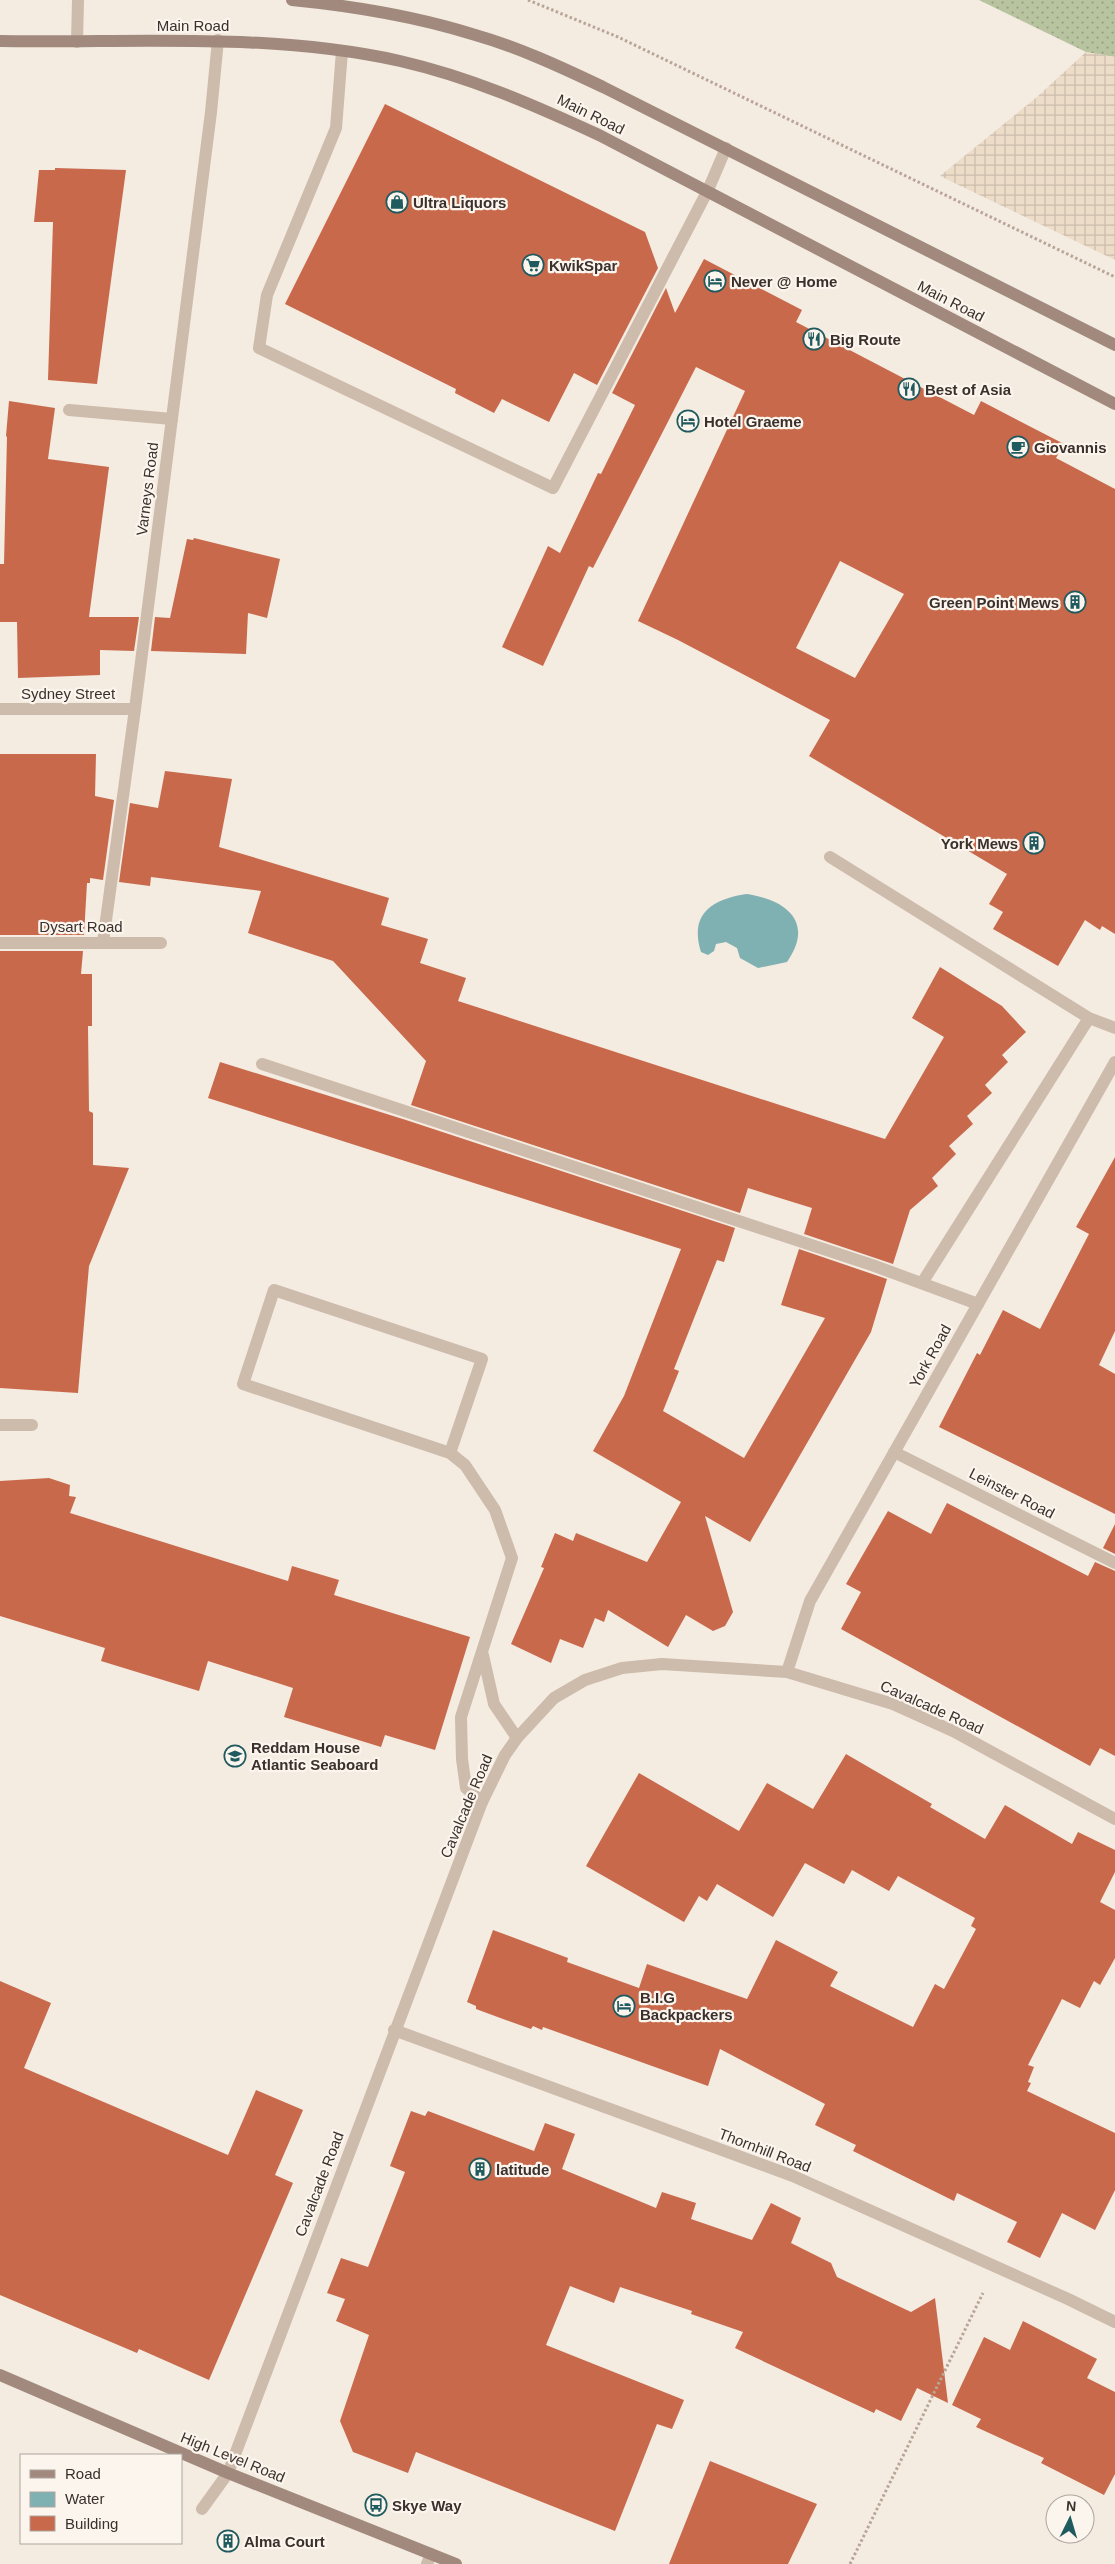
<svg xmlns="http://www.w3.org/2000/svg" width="1115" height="2564" viewBox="0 0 1115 2564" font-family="Arial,sans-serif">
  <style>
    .grass { fill: url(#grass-dots) }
    .plaza { fill: url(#plaza-grid) }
    .water { fill: #7fb0b2 }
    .building { fill: #c8694b; fill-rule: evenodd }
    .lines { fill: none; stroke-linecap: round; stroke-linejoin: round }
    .path { stroke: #b9a596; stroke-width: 3; stroke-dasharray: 2.5 2.5; stroke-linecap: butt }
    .lane { stroke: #cdbbac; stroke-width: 12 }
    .street { stroke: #cdbbac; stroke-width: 12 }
    .secondary { stroke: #a18a7d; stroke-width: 12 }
    .labels { text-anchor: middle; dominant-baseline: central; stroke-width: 4.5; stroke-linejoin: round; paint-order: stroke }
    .street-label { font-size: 15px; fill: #3b302b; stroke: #fbf5ee }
    .poi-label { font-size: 15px; font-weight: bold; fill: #3b302b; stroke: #fbf5ee; text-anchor: start }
  </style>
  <defs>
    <pattern id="grass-dots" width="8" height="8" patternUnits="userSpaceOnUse" patternTransform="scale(1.25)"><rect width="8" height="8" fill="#b8c4a0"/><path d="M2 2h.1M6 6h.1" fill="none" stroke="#97a083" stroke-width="1.8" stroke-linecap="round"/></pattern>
    <pattern id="plaza-grid" width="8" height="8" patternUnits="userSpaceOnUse" patternTransform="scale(1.25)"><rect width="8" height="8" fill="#ecdcc8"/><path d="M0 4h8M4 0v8" fill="none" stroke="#cbbdac"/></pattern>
  </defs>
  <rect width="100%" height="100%" fill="#f4ebe1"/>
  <path class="grass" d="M 979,0 L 1115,0 L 1115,57 L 1086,52 Z"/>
  <path class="plaza" d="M 1086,52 L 1115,57 L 1115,260 L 940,176 L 1037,97 Z"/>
  <path class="water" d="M 747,894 C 786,900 815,922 787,962 L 758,968 L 740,958 L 737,948 L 726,942 L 716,944 L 714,951 L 708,955 L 701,952 C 689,914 712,899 747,894 Z"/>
  <path class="building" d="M 385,104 L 645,232 L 658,268 L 597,385 L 574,373 L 549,422 L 502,399 L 494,413 L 455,393 L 456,389 L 285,304 Z
    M 55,168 L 126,170 L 97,384 L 48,380 L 53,222 L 34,222 L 39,170 L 55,170 Z
    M 704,259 L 802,310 L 796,322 L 974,415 L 981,401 L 1064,444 L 1056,458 L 1115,489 L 1115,934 L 1102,926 L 1100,930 L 1085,920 L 1058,966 L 993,929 L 1003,912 L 989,904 L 1007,874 L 809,756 L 830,720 L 678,640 L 638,621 L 745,391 L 696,367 L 593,568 L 589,566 L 543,666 L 502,647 L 548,546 L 560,553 L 598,473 L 601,474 L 635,405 L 612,393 L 666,288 L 675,313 ZM 840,561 L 904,594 L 855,678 L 796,648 Z
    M 9,401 L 55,408 L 48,459 L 109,467 L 89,617 L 139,617 L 134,651 L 100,650 L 100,675 L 18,678 L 17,622 L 0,622 L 0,564 L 4,564 L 7,437 L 6,436 Z
    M 194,538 L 280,559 L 267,618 L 248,613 L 246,654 L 151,651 L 155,617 L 170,618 L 187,539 L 193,540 Z
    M 0,754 L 96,754 L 95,796 L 114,800 L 103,880 L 90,878 L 90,883 L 87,883 L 84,935 L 0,935 Z
    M 165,771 L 232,779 L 219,847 L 389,898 L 381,925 L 428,939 L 420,963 L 466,978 L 458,1001 L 885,1139 L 944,1037 L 912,1018 L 940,967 L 1002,1006 L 1026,1032 L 1002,1055 L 1008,1062 L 985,1085 L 992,1093 L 967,1116 L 973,1124 L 949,1146 L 956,1154 L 932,1178 L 938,1186 L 910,1210 L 893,1264 L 804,1234 L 812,1208 L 748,1188 L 740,1213 L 411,1105 L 426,1061 L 333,961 L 248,933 L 261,891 L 151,877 L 150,886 L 119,882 L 130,803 L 158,808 Z
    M 0,951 L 83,951 L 81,974 L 92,974 L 92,1026 L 88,1026 L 89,1111 L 93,1113 L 93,1165 L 129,1168 L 89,1266 L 78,1393 L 0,1388 Z
    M 220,1062 L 406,1120 L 735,1228 L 724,1262 L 717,1260 L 674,1369 L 679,1371 L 663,1411 L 744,1458 L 825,1318 L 781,1305 L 799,1249 L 887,1279 L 871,1332 L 750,1542 L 705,1516 L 733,1612 L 725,1626 L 713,1631 L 686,1615 L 668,1647 L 608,1610 L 604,1622 L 595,1618 L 583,1648 L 560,1639 L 551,1663 L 511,1644 L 544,1568 L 541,1567 L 555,1533 L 573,1541 L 576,1533 L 647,1562 L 681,1502 L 593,1451 L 624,1396 L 681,1249 L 208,1098 Z
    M 1115,1157 L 1115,1331 L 1099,1365 L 1115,1374 L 1115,1514 L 939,1427 L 977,1353 L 980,1355 L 1003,1310 L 1040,1329 L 1089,1234 L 1076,1227 Z
    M 49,1478 L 70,1485 L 69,1496 L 76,1497 L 70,1513 L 288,1581 L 292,1566 L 339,1580 L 334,1595 L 470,1637 L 435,1750 L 385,1735 L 381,1747 L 284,1717 L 293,1688 L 208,1661 L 199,1691 L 101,1661 L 105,1648 L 0,1616 L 0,1481 Z
    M 947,1503 L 1088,1576 L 1095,1562 L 1115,1571 L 1115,1756 L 1100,1748 L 1090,1766 L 841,1629 L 861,1592 L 846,1584 L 888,1511 L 931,1534 Z
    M 1115,1524 L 1115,1554 L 1103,1548 Z
    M 846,1754 L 932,1804 L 930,1807 L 985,1839 L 1005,1805 L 1072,1844 L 1078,1832 L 1115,1850 L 1115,1872 L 1100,1902 L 1115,1910 L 1115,1958 L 1100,1985 L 1094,1981 L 1080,2008 L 1062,1999 L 1028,2065 L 1034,2067 L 1028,2082 L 1031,2083 L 1027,2091 L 1115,2133 L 1115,2190 L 1095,2230 L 1062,2213 L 1040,2258 L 1007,2242 L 1017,2222 L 957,2193 L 954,2201 L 853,2151 L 856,2145 L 815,2125 L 825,2104 L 720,2049 L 708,2086 L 543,2027 L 542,2030 L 533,2026 L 531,2029 L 503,2019 L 476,2009 L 476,2006 L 467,2002 L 493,1930 L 568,1958 L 567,1962 L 639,1988 L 647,1964 L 747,1999 L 776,1940 L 838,1972 L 830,1986 L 913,2027 L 935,1984 L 944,1989 L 976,1929 L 971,1926 L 975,1918 L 898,1876 L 889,1891 L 852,1870 L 844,1884 L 805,1863 L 773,1917 L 717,1884 L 707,1901 L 699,1896 L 684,1922 L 586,1866 L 639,1773 L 739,1831 L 767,1783 L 813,1809 Z
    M 0,1981 L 51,2003 L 24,2068 L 228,2155 L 256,2090 L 303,2110 L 275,2175 L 293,2183 L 209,2380 L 139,2349 L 137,2353 L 0,2295 Z
    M 411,2111 L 425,2116 L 428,2111 L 534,2151 L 545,2123 L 575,2134 L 562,2169 L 656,2208 L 662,2192 L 696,2203 L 691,2219 L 752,2240 L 771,2203 L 801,2218 L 791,2243 L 831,2263 L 837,2277 L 911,2312 L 935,2298 L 948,2403 L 917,2388 L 901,2421 L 876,2409 L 874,2413 L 735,2348 L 743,2332 L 691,2314 L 692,2311 L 620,2287 L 614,2303 L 570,2286 L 546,2345 L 684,2400 L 672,2429 L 657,2424 L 615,2531 L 416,2452 L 408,2473 L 353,2452 L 340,2421 L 369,2335 L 336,2321 L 345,2299 L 327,2293 L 341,2258 L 368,2267 L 405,2172 L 390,2166 Z
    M 1023,2321 L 1097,2359 L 1087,2378 L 1115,2392 L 1115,2474 L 1104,2495 L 1041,2463 L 1044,2458 L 976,2427 L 981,2419 L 952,2405 L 984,2337 L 1010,2350 Z
    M 710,2461 L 817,2504 L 788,2564 L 669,2564 Z"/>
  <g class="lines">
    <path class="path" d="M 528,0 L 618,37 L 1115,277
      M 850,2564 L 983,2293"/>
    <path class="lane" d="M 77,42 L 78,0
      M 342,51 L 336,128 L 267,295 L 259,348 L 553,488 L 708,190 L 726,148
      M 69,410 L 172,419
      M 830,857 L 1089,1018
      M 262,1064 L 872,1265 L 978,1304
      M 922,1283 L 1089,1018 L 1115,1028
      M 450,1453 L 482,1359 L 274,1290 L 243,1384 L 450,1453 L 465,1465 L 495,1510 L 512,1558 L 461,1717 L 462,1759 L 466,1788 L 482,1802
      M 483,1655 L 494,1704 L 517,1738
      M 202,2509 L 228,2473
      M 427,2564 L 431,2554"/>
    <path class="street" d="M 0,709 L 135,709
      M 103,942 L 135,709 L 211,112 L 218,40
      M 0,943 L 161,943
      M 0,1425 L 32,1425
      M 894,1452 L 1115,1563
      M 787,1672 L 810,1601 L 1115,1062
      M 394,2030 L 793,2176 L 1068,2299 L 1115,2322
      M 228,2473 L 482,1802 L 505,1755 L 517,1738 L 554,1698 L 585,1680 L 622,1668 L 662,1664 L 787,1672 L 893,1704 L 953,1731 L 1115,1819"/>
    <path class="secondary" d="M 292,0 C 353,6 414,16 472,34 C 518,47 561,67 603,87 L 1115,345
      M 0,41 C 133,43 269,32 400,61 C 470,77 534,105 599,135 L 1115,404
      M 0,2375 L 228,2473 L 456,2564"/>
  </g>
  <defs>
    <g id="shop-ring" transform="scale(1.125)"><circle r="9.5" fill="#fbf5ee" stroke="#1f5a5e" stroke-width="1.5"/><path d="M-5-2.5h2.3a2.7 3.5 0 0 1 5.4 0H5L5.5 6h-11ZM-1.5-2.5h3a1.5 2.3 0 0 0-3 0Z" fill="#1f5a5e"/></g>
    <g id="supermarket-ring" transform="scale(1.125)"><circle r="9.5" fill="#fbf5ee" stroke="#1f5a5e" stroke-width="1.5"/><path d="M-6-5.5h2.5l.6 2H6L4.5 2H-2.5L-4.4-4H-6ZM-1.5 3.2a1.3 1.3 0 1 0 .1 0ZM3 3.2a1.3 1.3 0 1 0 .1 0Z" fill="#1f5a5e"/></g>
    <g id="hotel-ring" transform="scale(1.125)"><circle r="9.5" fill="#fbf5ee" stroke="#1f5a5e" stroke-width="1.5"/><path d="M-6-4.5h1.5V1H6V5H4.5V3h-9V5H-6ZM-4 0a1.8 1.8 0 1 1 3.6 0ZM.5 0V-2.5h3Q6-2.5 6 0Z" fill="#1f5a5e"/></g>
    <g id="restaurant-ring" transform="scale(1.125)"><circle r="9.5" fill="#fbf5ee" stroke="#1f5a5e" stroke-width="1.5"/><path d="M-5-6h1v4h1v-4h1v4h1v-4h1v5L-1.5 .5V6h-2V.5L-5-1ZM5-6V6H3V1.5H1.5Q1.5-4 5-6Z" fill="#1f5a5e"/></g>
    <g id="cafe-ring" transform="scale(1.125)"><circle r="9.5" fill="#fbf5ee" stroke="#1f5a5e" stroke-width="1.5"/><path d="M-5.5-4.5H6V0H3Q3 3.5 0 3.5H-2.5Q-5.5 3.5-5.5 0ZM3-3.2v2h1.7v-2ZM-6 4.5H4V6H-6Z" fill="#1f5a5e"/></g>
    <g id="building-ring" transform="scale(1.125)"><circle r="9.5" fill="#fbf5ee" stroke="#1f5a5e" stroke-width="1.5"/><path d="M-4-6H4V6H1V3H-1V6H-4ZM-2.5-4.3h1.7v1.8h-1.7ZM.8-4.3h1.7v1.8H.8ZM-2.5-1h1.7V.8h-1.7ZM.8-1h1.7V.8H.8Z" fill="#1f5a5e"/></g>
    <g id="school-ring" transform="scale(1.125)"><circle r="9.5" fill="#fbf5ee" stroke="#1f5a5e" stroke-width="1.5"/><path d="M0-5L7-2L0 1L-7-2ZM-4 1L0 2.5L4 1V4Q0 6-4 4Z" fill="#1f5a5e"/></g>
    <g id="bus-ring" transform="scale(1.125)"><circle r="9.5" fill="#fbf5ee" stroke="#1f5a5e" stroke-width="1.5"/><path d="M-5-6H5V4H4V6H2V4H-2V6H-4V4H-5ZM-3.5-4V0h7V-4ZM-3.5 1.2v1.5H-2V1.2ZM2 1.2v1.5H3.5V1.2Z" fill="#1f5a5e"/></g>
  </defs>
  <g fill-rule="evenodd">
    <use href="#shop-ring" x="397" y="202"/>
    <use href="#supermarket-ring" x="533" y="265"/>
    <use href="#hotel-ring" x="715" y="281"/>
    <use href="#restaurant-ring" x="814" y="339"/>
    <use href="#restaurant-ring" x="909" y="389"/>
    <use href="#hotel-ring" x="688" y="421"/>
    <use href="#cafe-ring" x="1018" y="447"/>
    <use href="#building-ring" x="1075" y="602"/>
    <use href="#building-ring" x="1034" y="843"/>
    <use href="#school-ring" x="235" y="1756"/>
    <use href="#hotel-ring" x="624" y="2006"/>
    <use href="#building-ring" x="480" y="2169"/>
    <use href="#bus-ring" x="376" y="2505"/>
    <use href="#building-ring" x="228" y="2541"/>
  </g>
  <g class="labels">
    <g class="street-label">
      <text x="193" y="25">Main Road</text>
      <text transform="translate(591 114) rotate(26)">Main Road</text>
      <text transform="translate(951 301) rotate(27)">Main Road</text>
      <text transform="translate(147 489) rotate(-83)">Varneys Road</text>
      <text x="68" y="693">Sydney Street</text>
      <text x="81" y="926">Dysart Road</text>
      <text transform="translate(930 1356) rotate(-61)">York Road</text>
      <text transform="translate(1012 1493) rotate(27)">Leinster Road</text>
      <text transform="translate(932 1707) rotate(24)">Cavalcade Road</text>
      <text transform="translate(466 1806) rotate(-67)">Cavalcade Road</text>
      <text transform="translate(765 2150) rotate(21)">Thornhill Road</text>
      <text transform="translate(319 2184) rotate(-69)">Cavalcade Road</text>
      <text transform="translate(233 2457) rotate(22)">High Level Road</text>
    </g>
    <g class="poi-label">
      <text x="413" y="202">Ultra Liquors</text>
      <text x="549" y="265">KwikSpar</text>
      <text x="731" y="281">Never @ Home</text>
      <text x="830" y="339">Big Route</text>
      <text x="925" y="389">Best of Asia</text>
      <text x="704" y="421">Hotel Graeme</text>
      <text x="1034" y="447">Giovannis</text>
      <text x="1059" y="602" text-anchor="end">Green Point Mews</text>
      <text x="1018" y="843" text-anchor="end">York Mews</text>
      <text x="251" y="1747">Reddam House<tspan x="251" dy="17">Atlantic Seaboard</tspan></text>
      <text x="640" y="1997">B.I.G<tspan x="640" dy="17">Backpackers</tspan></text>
      <text x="496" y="2169">latitude</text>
      <text x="392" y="2505">Skye Way</text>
      <text x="244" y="2541">Alma Court</text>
    </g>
  </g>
  <rect x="20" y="2454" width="162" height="90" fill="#fbf5ee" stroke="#aea6a0"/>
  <rect x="30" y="2470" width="25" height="8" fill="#a18a7d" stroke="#aea6a0"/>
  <text x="65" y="2479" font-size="15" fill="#3b302b">Road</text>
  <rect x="30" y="2492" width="25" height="15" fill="#7fb0b2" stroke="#aea6a0"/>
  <text x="65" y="2504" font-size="15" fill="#3b302b">Water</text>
  <rect x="30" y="2516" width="25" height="15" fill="#c8694b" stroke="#aea6a0"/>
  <text x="65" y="2529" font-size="15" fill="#3b302b">Building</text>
  <g transform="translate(1070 2519) rotate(5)"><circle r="24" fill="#fbf5ee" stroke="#aea6a0"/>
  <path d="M0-4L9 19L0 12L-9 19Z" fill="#1f5a5e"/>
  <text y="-8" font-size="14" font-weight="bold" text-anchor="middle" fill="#3b302b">N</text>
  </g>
</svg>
